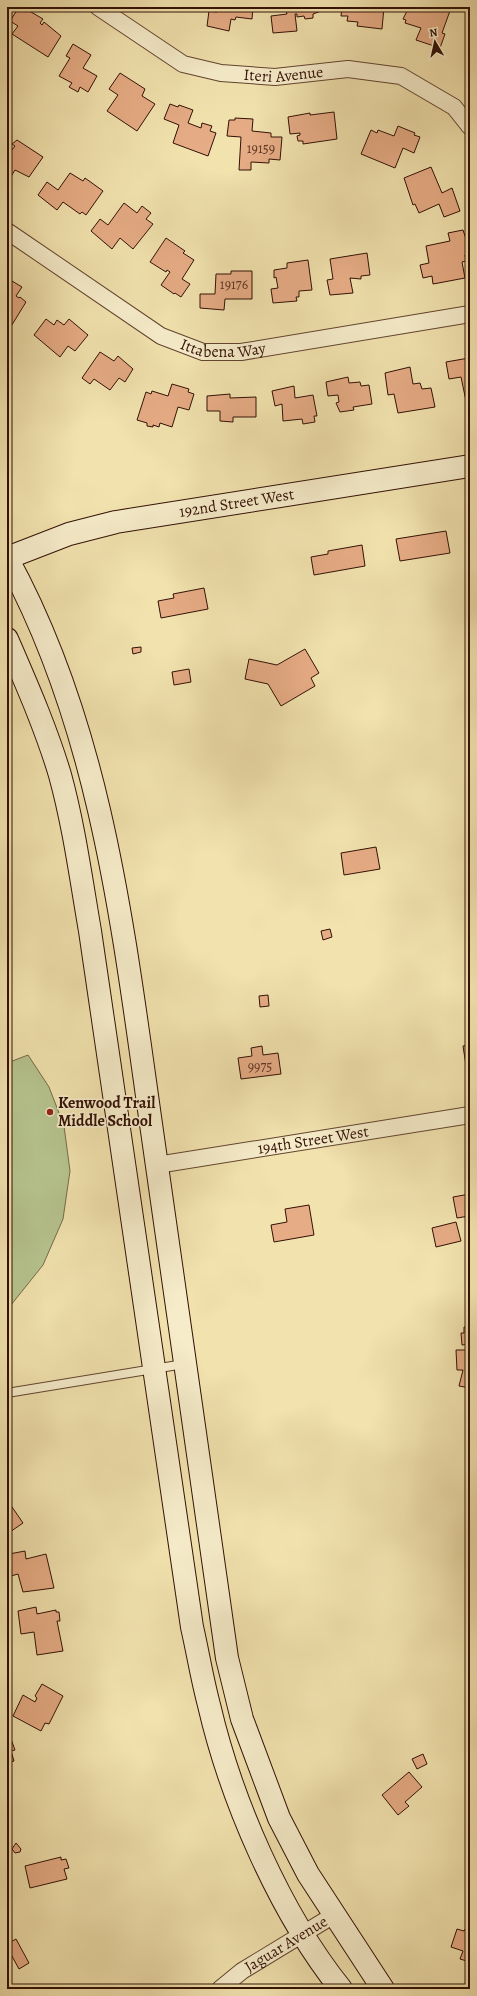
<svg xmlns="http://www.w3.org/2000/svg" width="477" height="1996" viewBox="0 0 477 1996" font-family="Alegreya,serif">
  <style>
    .green { fill: #b6c48e; stroke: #746a4a }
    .building { fill: #e6ac85; stroke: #321005 }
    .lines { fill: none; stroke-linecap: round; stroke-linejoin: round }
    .lane-casing { stroke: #62442f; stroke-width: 10 }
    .street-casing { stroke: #62442f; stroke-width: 18 }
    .secondary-casing { stroke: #321005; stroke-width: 24 }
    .lane { stroke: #f6ecca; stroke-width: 8 }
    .street { stroke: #f6ecca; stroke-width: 16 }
    .secondary { stroke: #f6ecca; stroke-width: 22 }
    .poi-dot { fill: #8f2418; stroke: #f6ecca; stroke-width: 1.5 }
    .labels { text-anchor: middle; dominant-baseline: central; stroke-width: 3.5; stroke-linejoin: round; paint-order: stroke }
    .number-label { font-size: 14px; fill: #5f3725 }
    .street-label { font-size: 16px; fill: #321005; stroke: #f6ecca }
    .poi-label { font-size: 16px; font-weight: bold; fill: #321005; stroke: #f6ecca; text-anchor: start }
  </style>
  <rect width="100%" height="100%" fill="#f1e2ae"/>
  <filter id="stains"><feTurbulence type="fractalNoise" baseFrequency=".005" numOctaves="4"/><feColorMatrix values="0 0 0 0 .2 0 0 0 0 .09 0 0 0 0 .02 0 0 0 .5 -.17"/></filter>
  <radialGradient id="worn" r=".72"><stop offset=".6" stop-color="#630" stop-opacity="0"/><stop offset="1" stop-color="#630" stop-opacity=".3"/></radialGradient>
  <path class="green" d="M 28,1055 L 49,1087 L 64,1126 L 70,1171 L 63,1219 L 43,1265 L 7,1310 L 7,1063 Z"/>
  <path class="building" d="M 19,7 L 25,11 L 26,9 L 43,19 L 40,23 L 42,25 L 44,22 L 61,36 L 48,57 L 12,34 L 18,26 L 10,21 Z
    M 217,7 L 253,7 L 252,19 L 236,17 L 235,20 L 231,19 L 229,31 L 207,26 L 209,11 L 217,12 Z
    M 285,7 L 320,7 L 321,11 L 313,14 L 313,18 L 305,19 L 304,16 L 297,17 L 297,14 L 295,14 L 297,31 L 273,33 L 271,16 L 287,14 Z
    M 342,7 L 384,7 L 382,29 L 357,26 L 358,22 L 347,21 L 348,16 L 341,16 Z
    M 409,7 L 451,8 L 442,33 L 445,34 L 440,48 L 416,40 L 421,28 L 405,23 L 406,20 L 403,19 Z
    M 73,44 L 91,55 L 83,68 L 97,76 L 88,92 L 80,87 L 78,92 L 69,87 L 72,83 L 59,76 L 70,58 L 66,56 Z
    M 120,73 L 145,89 L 142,96 L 155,104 L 137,131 L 107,111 L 118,95 L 109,89 Z
    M 170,104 L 178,107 L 179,105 L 193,110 L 188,123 L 201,128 L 202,123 L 212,126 L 210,131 L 216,133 L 208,156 L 173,143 L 179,125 L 164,119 Z
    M 334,112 L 337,139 L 303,144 L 303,141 L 298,141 L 297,136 L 300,135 L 300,133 L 290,134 L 288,117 L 310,113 L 310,115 Z
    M 235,118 L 253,119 L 252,131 L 271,133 L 271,137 L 282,137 L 280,160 L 269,159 L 269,163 L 251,162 L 251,170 L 239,170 L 241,137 L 227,136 L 229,120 L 235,120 Z
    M 398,126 L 415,133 L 414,135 L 420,137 L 414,153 L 403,148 L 395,168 L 361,154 L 371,130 L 377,133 L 378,130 L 394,136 Z
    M 17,140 L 43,157 L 29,177 L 15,170 L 10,178 L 7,176 L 7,156 L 15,146 L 12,144 Z
    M 431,167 L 442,193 L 452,188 L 460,211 L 444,217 L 439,204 L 419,213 L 415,204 L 413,205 L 404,178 Z
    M 70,173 L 83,181 L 85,178 L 103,191 L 86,215 L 82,212 L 80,214 L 63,202 L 57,210 L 38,195 L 47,182 L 58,190 Z
    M 124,203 L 137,213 L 142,206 L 151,213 L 146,219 L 153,224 L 133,249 L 120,238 L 112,249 L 91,231 L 100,219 L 108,225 Z
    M 463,230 L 470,251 L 470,254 L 465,255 L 466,261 L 462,262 L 465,278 L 433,284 L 432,276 L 423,278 L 420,265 L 429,263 L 426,246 L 450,241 L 448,233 Z
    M 166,238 L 185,251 L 183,253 L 194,260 L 182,279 L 190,284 L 181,297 L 175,293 L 174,294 L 161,285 L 170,272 L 167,270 L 166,272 L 150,262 Z
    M 367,253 L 370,275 L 361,276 L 361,279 L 350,278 L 353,293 L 330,295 L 327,280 L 333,279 L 330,259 Z
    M 308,260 L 312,290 L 299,291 L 299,297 L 296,297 L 297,301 L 273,303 L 271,289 L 278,288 L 276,277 L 274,278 L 274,270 L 287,268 L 287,263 Z
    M 231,271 L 252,271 L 252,299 L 225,299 L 224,310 L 200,308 L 200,294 L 215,294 L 216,274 L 231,274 Z
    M 7,278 L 22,287 L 16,296 L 19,298 L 20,297 L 26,302 L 10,328 L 7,326 Z
    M 46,319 L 54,325 L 57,320 L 64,325 L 69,319 L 88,335 L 75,351 L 68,346 L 60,357 L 34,335 Z
    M 100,352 L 114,361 L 118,356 L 133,369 L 125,382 L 119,378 L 110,390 L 94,379 L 90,384 L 82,378 Z
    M 469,358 L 470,400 L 466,401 L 461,377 L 449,379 L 446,362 Z
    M 410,367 L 413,384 L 420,383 L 422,389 L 431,388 L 435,407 L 398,413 L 394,394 L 388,395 L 385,373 Z
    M 348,377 L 349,383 L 360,382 L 361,386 L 369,385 L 372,404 L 353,407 L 354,410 L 340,412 L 336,403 L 339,402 L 338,395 L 328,396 L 326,382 Z
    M 172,384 L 189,389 L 188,392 L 194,394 L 189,410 L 178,407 L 172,427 L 160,423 L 159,427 L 153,425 L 153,427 L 147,426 L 147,423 L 137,420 L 146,392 L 151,394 L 152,391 L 168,396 Z
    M 294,386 L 295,398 L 313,395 L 317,416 L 314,416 L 315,422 L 303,424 L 302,419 L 283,421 L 282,404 L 275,406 L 272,391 Z
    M 230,394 L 230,398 L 256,397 L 256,417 L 233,417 L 233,422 L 220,421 L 220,411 L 207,411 L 207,396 Z
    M 446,531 L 450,553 L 400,561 L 396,539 Z
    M 362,545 L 365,566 L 314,575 L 311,557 L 328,554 L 328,551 Z
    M 204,588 L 208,609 L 161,618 L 158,601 L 174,598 L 173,594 Z
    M 141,647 L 141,652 L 133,654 L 132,648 Z
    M 305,649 L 319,673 L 311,678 L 315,686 L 281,706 L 268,684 L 245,679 L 249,659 L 277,665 Z
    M 189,669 L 191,682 L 174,685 L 172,672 Z
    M 376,847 L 380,869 L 344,875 L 341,853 Z
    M 330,929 L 332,937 L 323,940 L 321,931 Z
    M 268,995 L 269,1006 L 260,1007 L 259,996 Z
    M 470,1032 L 470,1071 L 467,1072 L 463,1046 L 468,1045 L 466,1033 Z
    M 262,1046 L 263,1055 L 278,1053 L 281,1074 L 241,1079 L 238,1058 L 252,1056 L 251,1048 Z
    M 470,1194 L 470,1221 L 469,1216 L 457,1218 L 453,1197 Z
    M 309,1205 L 314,1235 L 274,1242 L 271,1225 L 287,1222 L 285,1209 Z
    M 456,1222 L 461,1241 L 436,1247 L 432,1228 Z
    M 464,1327 L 470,1327 L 470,1344 L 462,1345 L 461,1333 L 464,1333 Z
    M 456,1350 L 470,1350 L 470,1388 L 459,1386 L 463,1370 L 457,1370 Z
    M 7,1503 L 10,1504 L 23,1523 L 7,1534 Z
    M 25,1551 L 26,1559 L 46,1554 L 54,1588 L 23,1592 L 18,1574 L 11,1576 L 7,1559 L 9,1559 L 9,1554 Z
    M 36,1607 L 37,1614 L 56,1610 L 56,1612 L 59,1612 L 60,1621 L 57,1621 L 63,1651 L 37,1655 L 34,1632 L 21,1634 L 18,1611 Z
    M 42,1684 L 63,1696 L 49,1724 L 45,1723 L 41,1731 L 13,1716 L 23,1695 L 35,1702 L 37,1698 L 35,1696 Z
    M 7,1728 L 15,1750 L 11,1751 L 14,1761 L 7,1763 Z
    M 423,1754 L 427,1764 L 417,1769 L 412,1759 Z
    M 409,1772 L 422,1787 L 405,1802 L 409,1806 L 398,1815 L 382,1795 Z
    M 16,1843 L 21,1849 L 20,1852 L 15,1853 L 12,1849 Z
    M 61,1857 L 61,1860 L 66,1859 L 69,1868 L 64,1869 L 67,1879 L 30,1888 L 25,1866 Z
    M 457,1929 L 464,1931 L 465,1929 L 470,1930 L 470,1962 L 460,1959 L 463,1951 L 451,1947 Z
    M 16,1939 L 29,1963 L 19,1969 L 7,1947 L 7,1944 Z"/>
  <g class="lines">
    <g class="lane-casing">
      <path id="lane" d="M 7,1393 L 184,1364"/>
    </g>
    <g class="street-casing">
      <g id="street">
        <path id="s1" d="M 98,7 L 183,64 L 221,73 L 275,77 L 348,69 L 401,76 L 454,107 L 470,127"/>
        <path id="s2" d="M 7,231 L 161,336 L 203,352 L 241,352 L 470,314"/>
        <path id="s3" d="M 157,1165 L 470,1115"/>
        <path id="s4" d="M 220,1989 L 242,1971 L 334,1915"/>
      </g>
    </g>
    <g class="secondary-casing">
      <g id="secondary">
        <path d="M 7,558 C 103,733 124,936 152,1131 C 177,1307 202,1482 227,1658 L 242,1719 L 279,1818 L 308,1874 L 383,1989"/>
        <path id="s5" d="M 7,558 L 69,534 L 116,522 L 470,466"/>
        <path d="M 7,639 C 26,683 46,728 60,775 C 74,826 81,879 90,931 L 192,1627 C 198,1653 202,1679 209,1705 C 231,1800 280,1913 341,1989"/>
      </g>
    </g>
    <use href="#lane" class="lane"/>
    <use href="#street" class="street"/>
    <use href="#secondary" class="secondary"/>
  </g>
  <circle class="poi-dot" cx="50" cy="1112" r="4"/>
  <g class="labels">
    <g class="number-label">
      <text x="261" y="148">19159</text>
      <text x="234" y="284">19176</text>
      <text x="260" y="1066">9975</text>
    </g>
    <g class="street-label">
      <text stroke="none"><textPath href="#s1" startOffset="204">Iteri Avenue</textPath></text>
      <text stroke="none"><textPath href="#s2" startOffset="251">Ittabena Way</textPath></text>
      <text stroke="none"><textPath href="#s5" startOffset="237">192nd Street West</textPath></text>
      <text stroke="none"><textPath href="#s3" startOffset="158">194th Street West</textPath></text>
      <text stroke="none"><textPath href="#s4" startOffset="80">Jaguar Avenue</textPath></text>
    </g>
    <g class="poi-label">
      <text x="58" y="1103">Kenwood Trail<tspan x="58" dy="18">Middle School</tspan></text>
    </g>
  </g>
  <rect width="477" height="1996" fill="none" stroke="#f1e2ae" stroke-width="24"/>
  <rect x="8" y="8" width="461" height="1980" fill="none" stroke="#321005" stroke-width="2"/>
  <rect x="12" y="12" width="453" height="1972" fill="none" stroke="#321005"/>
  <g transform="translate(435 42) rotate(351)" stroke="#f6ecca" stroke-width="3" paint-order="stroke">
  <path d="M0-3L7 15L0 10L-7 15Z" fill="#321005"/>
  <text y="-6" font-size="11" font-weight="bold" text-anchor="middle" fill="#321005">N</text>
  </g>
  <rect width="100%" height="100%" filter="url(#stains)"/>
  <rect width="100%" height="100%" fill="url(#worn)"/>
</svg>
